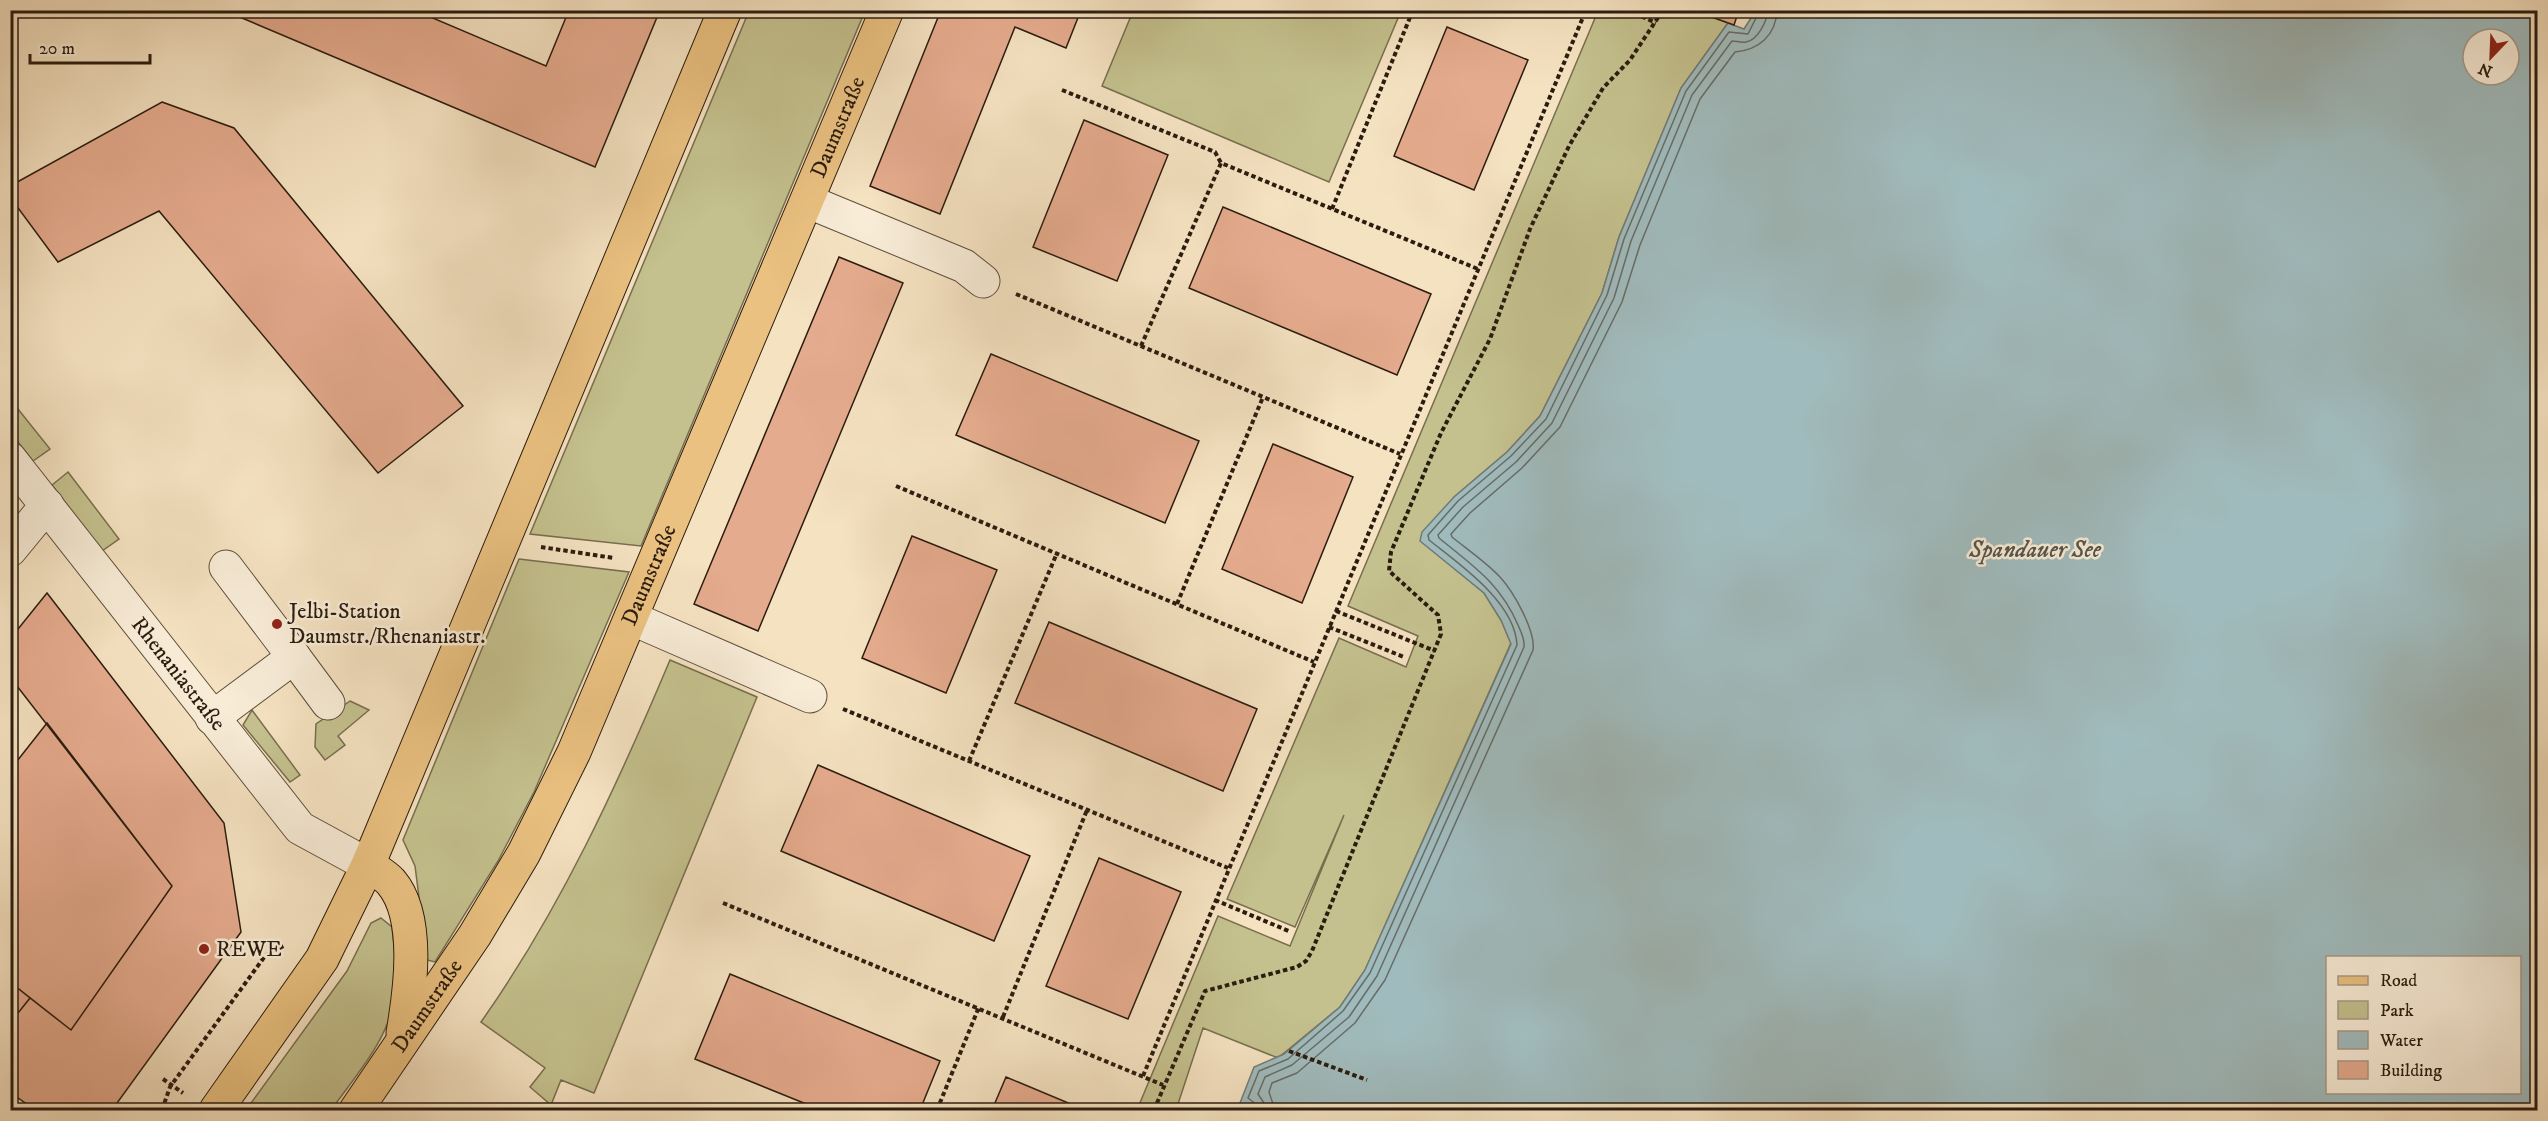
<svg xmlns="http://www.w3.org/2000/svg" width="2548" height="1121" viewBox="0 0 2548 1121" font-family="'IM FELL DW Pica',serif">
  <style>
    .green { fill: #c4c18e; stroke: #786e4e; stroke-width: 1.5 }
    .water { fill: #a0bbbd; stroke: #717b77; stroke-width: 1.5; fill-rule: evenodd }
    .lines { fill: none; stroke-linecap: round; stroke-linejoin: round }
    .shore { stroke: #666c66; stroke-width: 1.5 }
    .building { fill: #e5ab8e; stroke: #2b1c0f; stroke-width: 1.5 }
    .minor-casing { stroke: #5e4e3c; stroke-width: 35 }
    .major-casing { stroke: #2b1c0f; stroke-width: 35 }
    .path { stroke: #2b1c0f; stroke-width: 4; stroke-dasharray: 4.5 3; stroke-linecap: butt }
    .minor { stroke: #f8ecd7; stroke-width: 33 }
    .major { stroke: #eac180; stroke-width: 33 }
    .poi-dot { fill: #8f2418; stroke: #f8ecd7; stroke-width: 2 }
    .labels { text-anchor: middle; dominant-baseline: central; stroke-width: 5; stroke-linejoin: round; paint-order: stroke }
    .street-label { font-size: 22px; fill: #2b1c0f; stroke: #f8ecd7 }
    .poi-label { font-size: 22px; fill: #2b1c0f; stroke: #f8ecd7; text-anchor: start }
    .water-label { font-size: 24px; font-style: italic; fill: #54544c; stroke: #f8ecd7 }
  </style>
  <rect width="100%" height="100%" fill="#f5e2c1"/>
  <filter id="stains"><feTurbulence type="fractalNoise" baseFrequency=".00333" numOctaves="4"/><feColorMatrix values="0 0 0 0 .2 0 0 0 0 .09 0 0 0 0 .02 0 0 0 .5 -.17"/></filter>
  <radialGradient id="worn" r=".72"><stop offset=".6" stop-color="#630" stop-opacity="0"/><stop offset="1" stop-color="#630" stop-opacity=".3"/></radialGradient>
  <path class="green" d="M 749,11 L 865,11 L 641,546 L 530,534 Z
    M 1133,11 L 1133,10 L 1401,11 L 1329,182 L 1102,86 Z
    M 1598,11 L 1706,11 L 1705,14 L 1728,23 L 1681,88 L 1619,237 L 1602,293 L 1540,416 L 1507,452 L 1454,497 L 1421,541 L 1484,593 L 1501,620 L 1511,643 L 1365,970 L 1340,1007 L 1278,1058 L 1203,1028 L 1176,1110 L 1137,1110 L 1218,916 L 1290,946 L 1344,815 L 1295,927 L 1227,899 L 1339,638 L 1406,667 L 1418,636 L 1348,606 Z
    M 10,399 L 50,449 L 33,461 L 11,433 Z
    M 68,472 L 119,539 L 102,551 L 52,485 Z
    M 519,559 L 629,572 L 534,792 L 498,861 L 435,962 L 427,960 L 415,866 L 403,840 Z
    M 670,660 L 757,697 L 594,1093 L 561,1080 L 551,1105 L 530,1087 L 545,1068 L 481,1022 C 560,910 617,786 670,660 Z
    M 350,701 L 369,710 L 338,736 L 345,745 L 325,760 L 315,747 L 316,724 Z
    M 252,710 L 300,775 L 290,782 L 243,725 Z
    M 381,918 L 392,927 C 394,948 398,972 396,992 C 390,1038 357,1074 331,1110 L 246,1110 L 347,971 L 371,923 Z"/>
  <path class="water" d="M 1756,10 L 2537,11 L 2537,1110 L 1255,1110 L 1240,1103 L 1254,1067 L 1284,1054 L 1340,1007 L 1365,970 L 1511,644 L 1501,620 L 1484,593 L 1420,541 L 1422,532 L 1454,497 L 1507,452 L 1540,416 L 1602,293 L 1619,237 L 1681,88 L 1728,23 L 1744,29 ZM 2473,39 L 2509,39 L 2509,75 L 2473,75 ZM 2328,958 L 2520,958 L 2520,1092 L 2328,1092 Z"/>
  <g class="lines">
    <path class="shore" d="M 1258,1110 L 1257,1105 L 1248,1098 L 1259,1071 L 1288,1059 L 1343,1011 L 1370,973 L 1517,645 C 1515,602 1459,564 1429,540 L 1428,535 L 1458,501 L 1511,456 L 1546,419 L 1607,295 L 1624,239 L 1686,91 L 1729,32 L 1748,34 L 1760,10
      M 1266,1110 L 1264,1103 L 1258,1094 L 1265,1077 L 1292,1065 L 1349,1017 L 1377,976 L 1524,647 C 1525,639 1521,632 1518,625 C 1500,583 1473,566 1439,538 L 1438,535 L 1463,507 L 1516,462 L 1552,423 L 1614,298 L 1631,241 L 1692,95 L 1732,41 C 1736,41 1742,43 1746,42 C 1758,40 1767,21 1768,10
      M 1275,1110 L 1269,1092 L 1272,1083 L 1297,1073 L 1355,1023 L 1385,980 L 1533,650 C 1536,631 1513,591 1500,577 C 1486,562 1468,550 1452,537 L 1451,534 L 1470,513 L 1522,468 L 1560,427 L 1622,302 L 1640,245 L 1700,99 L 1735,52 C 1758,50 1776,36 1777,10"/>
  </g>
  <path class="building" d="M 223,10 L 414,10 L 546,66 L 569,10 L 660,10 L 595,167 Z
    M 941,10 L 1081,10 L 1066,48 L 1015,27 L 940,214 L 870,186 Z
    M 1708,10 L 1739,10 L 1734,25 L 1706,15 Z
    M 1447,27 L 1528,60 L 1474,190 L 1394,156 Z
    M 162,102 L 234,128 L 463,406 L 378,473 L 159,211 L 58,262 L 10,197 L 10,186 Z
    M 1084,120 L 1168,155 L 1117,281 L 1033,247 Z
    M 1223,207 L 1431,294 L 1397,375 L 1189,288 Z
    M 839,257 L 903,283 L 758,631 L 694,604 Z
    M 991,354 L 1199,441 L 1165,523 L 956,435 Z
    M 1273,444 L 1353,477 L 1302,603 L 1222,569 Z
    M 912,536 L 997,570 L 946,693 L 862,658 Z
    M 47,593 L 224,823 L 241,932 L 112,1110 L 35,1110 L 10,1092 L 10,1023 L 30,998 L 71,1030 L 172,886 L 10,677 L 10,639 Z
    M 1049,622 L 1257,709 L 1223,791 L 1015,703 Z
    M 47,723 L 172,886 L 71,1030 L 10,982 L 10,770 Z
    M 818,765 L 1030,856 L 994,941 L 781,851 Z
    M 1099,858 L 1181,892 L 1128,1019 L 1046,986 Z
    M 730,974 L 940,1061 L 920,1110 L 821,1110 L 695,1059 Z
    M 10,982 L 30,998 L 10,1023 Z
    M 1006,1077 L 1085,1110 L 992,1110 Z"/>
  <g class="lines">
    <g class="minor-casing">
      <g id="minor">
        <path d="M 807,201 L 964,266 L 983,281"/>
        <path id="s1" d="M 10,459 L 300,828 L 368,865"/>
        <path d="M 10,550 L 47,505"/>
        <path d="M 631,618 L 810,696"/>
        <path d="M 294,657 L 328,703"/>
        <path d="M 212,718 L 294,657 L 226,567"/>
      </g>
    </g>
    <g class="major-casing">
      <g id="major">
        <path d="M 368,865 C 375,870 385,875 391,882 C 421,917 410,992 403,1033"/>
        <path d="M 216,1110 L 322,959 L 368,865 L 725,10"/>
        <path id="s2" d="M 356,1110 L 475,935 L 524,853 L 574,752 L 887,10"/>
      </g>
    </g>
    <path class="path" d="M 1628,10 L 1656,23
      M 1062,90 L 1215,152 L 1221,163
      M 1332,209 L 1413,10
      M 1016,294 L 1400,454
      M 1141,346 L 1221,163 L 1478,269
      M 896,486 L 1314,662
      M 541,547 L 614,558
      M 1177,604 L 1263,397
      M 1336,611 L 1435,651
      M 1329,627 L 1404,657
      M 843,709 L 1228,868
      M 969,761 L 1057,553
      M 1215,900 L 1291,932
      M 723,903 L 1163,1085
      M 1003,1017 L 1087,810
      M 1289,1051 L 1367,1080
      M 1143,1076 L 1586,10
      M 163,1079 L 183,1093
      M 162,1110 L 170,1087 L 265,956 L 285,945
      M 937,1110 L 979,1007
      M 1154,1110 L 1205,991 L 1297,967 L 1306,961 L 1312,951 L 1441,634 L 1438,615 L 1389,571 L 1391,552 L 1441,433 L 1490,339 L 1530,229 L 1569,146 L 1603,88 L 1630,60 L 1663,10"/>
    <use href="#minor" class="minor"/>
    <use href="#major" class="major"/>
  </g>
  <g class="poi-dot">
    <circle cx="277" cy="624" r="6"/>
    <circle cx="204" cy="949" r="6"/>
  </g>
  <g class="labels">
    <g class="street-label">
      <text stroke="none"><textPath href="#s2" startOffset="1098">Daumstraße</textPath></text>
      <text stroke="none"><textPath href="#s2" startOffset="612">Daumstraße</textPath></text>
      <text stroke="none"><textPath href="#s1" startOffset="273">Rhenaniastraße</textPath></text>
      <text stroke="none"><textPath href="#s2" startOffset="126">Daumstraße</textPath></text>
    </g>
    <g class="poi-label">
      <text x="289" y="611">Jelbi-Station<tspan x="289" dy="25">Daumstr./Rhenaniastr.</tspan></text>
      <text x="216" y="949">REWE</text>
    </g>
    <g class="water-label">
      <text x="2035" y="550">Spandauer See</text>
    </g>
  </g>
  <rect width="2548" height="1121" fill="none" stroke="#f5e2c1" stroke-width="36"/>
  <rect x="12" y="12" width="2524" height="1097" fill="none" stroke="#2b1c0f" stroke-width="3"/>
  <rect x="18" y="18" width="2512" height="1085" fill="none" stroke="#2b1c0f" stroke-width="1.5"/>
  <rect x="2326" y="956" width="195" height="138" fill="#f8ecd7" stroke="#a69987" stroke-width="1.5"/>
  <rect x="2338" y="976" width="30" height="9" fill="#eac180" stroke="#a69987" stroke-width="1.5"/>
  <text x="2380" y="986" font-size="18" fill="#2b1c0f">Road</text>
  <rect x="2338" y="1001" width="30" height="18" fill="#c4c18e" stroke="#a69987" stroke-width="1.5"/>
  <text x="2380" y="1016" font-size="18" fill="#2b1c0f">Park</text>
  <rect x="2338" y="1031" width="30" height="18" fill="#a0bbbd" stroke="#a69987" stroke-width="1.5"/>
  <text x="2380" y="1046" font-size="18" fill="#2b1c0f">Water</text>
  <rect x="2338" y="1061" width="30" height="18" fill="#e5ab8e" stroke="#a69987" stroke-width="1.5"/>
  <text x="2380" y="1076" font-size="18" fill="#2b1c0f">Building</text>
  <g transform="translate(2491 57) rotate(203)"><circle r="28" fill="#f8ecd7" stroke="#a69987" stroke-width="1.5"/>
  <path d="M0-4.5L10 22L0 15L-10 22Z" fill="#8f2418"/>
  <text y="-9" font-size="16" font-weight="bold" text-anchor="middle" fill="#2b1c0f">N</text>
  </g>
  <path d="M30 54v9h120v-9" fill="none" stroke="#2b1c0f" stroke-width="3"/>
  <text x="39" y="54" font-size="18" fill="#2b1c0f" stroke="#f8ecd7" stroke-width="4.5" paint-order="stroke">20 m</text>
  <rect width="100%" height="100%" filter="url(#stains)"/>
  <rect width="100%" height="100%" fill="url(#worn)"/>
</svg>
